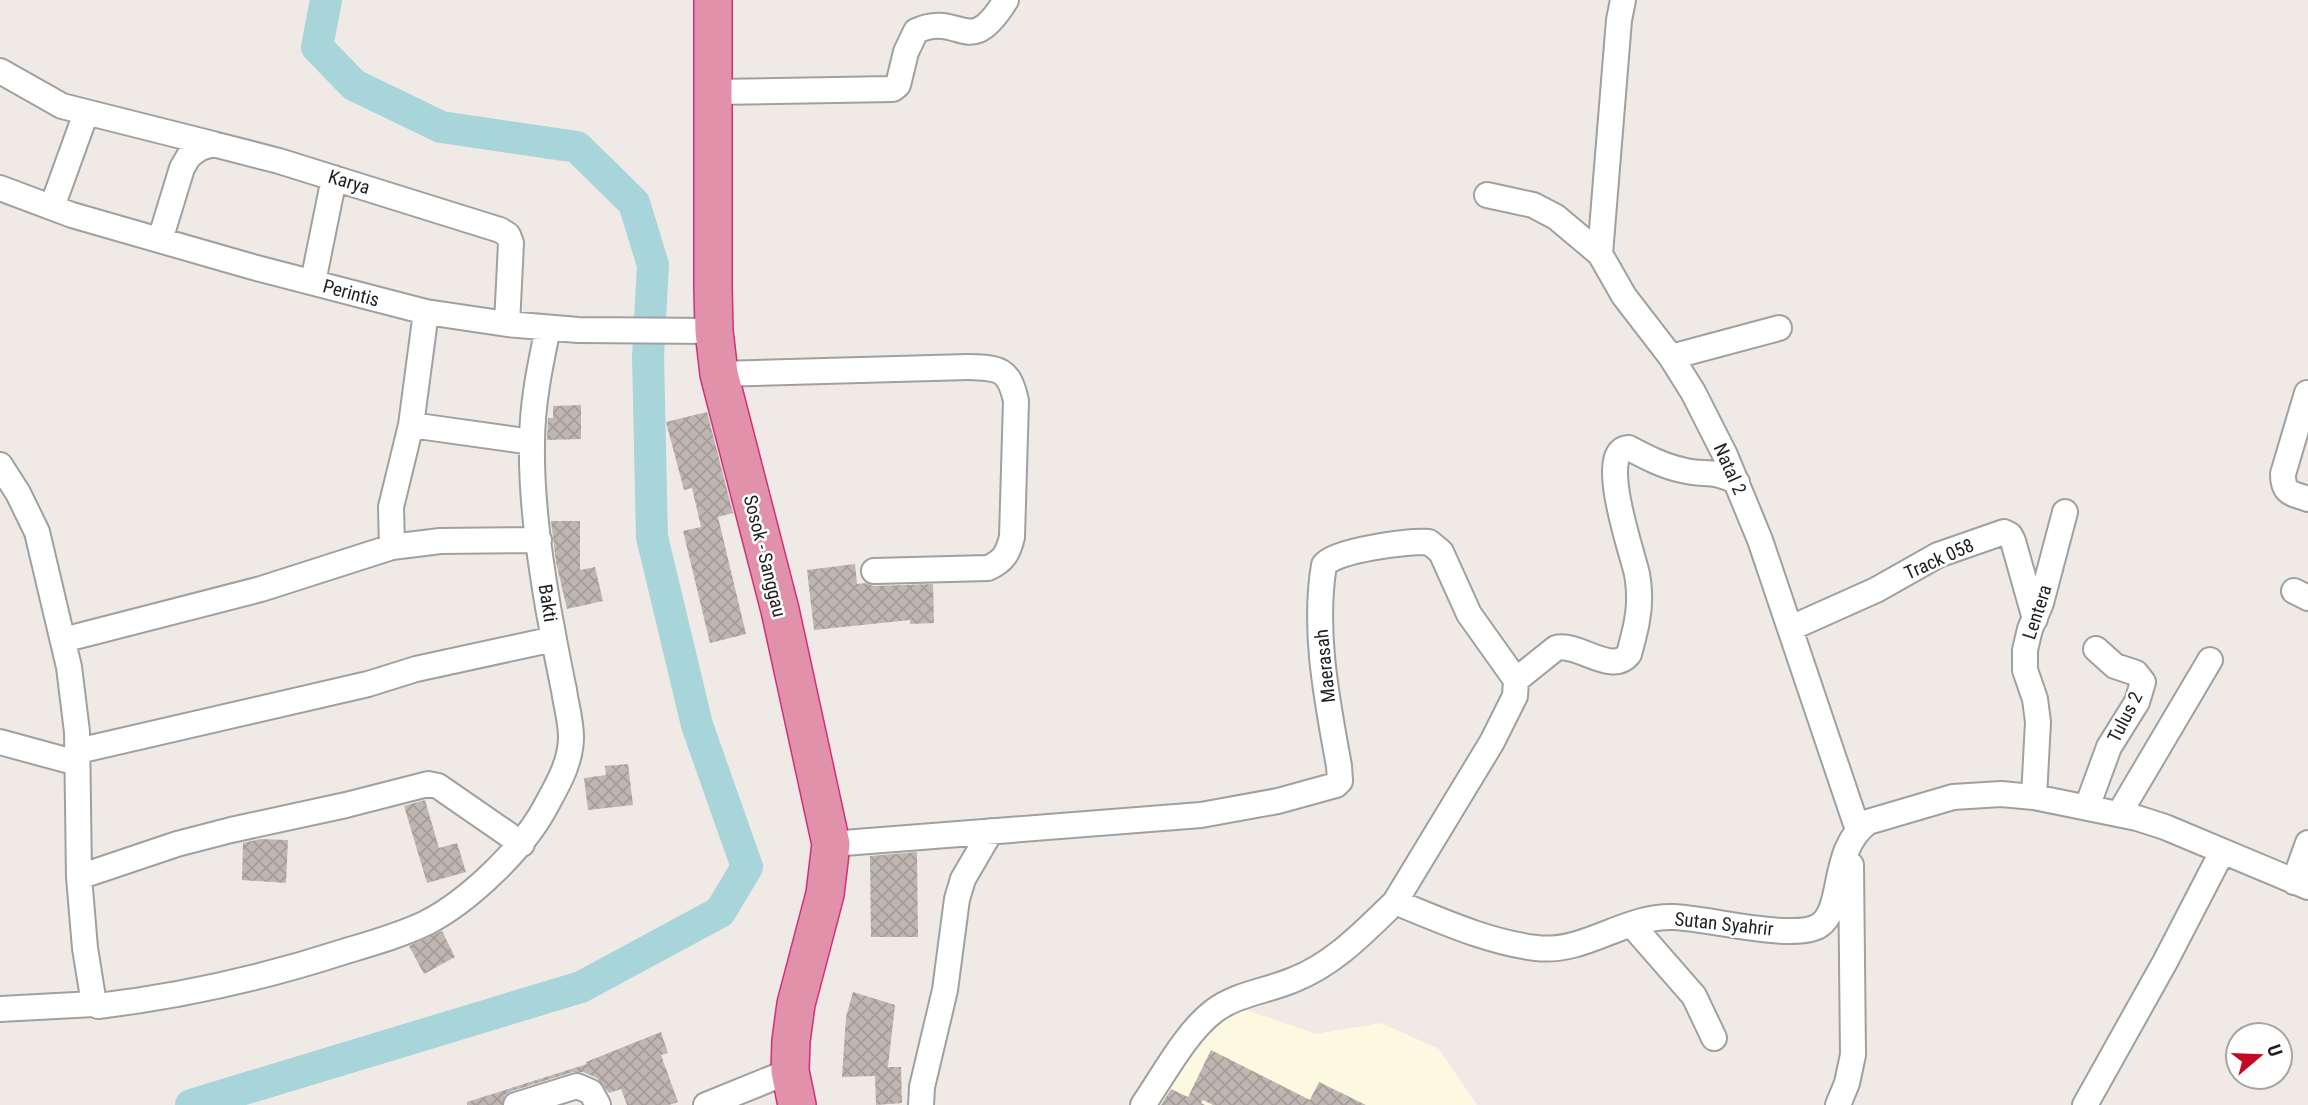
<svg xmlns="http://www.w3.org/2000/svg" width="2308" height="1105" viewBox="0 0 2308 1105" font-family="'Roboto Condensed',sans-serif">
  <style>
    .education { fill: #fdf9e0 }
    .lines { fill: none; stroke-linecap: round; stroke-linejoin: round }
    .river { stroke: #a8d5da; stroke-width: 32 }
    .building { fill: url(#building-cross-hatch) }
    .minor-casing { stroke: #a0a0a0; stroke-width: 28 }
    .highway-casing { stroke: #d22e7b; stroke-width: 40 }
    .minor { stroke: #fff; stroke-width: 24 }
    .highway { stroke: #e291ab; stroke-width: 37 }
    .labels { text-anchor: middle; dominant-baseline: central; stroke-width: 5; stroke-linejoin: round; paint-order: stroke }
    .street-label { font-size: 19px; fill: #1f1f1f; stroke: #fff }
  </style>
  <defs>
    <pattern id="building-cross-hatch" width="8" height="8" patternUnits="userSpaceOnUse" patternTransform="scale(1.75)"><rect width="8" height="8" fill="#bfb6b2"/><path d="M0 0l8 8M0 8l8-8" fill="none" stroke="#a49c99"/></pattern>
  </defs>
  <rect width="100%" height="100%" fill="#efeae5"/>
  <path class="education" d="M 1238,1007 L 1316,1034 L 1381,1023 L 1439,1049 L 1477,1105 L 1152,1105 L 1196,1042 Z"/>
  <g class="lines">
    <path class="river" d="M 191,1105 L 581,987 L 720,912 L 747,867 L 697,725 L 652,537 L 648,357 L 653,265 L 634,203 L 577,147 L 441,127 L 354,85 L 317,47 L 326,0"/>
  </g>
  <path class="building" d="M 581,405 L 581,439 L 547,440 L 548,418 L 553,418 L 553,406 Z
    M 707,412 L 733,513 L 718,517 L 746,634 L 710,643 L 683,531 L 701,527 L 692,488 L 684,490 L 666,422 Z
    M 551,521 L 580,521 L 580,570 L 595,567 L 603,601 L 567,609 L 556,562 Z
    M 855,564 L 857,584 L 866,583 L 874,586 L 933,584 L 934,623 L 910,624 L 910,620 L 814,630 L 807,570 Z
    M 628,764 L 633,805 L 588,810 L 584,778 L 606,775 L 605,766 Z
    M 425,800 L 439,848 L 457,843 L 466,872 L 427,883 L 404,806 Z
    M 260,839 L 288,840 L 286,883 L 242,880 L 243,843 Z
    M 917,852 L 918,937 L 871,937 L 870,856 Z
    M 442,931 L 455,957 L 424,974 L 409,946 Z
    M 853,992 L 895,1005 L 888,1067 L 901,1067 L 902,1103 L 876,1105 L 875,1076 L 842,1077 L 846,1017 Z
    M 661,1032 L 668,1053 L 661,1055 L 678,1102 L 669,1105 L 627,1105 L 621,1089 L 609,1093 L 597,1078 L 583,1072 L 573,1072 L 512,1091 L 505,1095 L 502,1105 L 467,1105 L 467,1102 L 587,1064 L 586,1062 Z
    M 1211,1050 L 1310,1100 L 1319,1082 L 1366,1105 L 1213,1105 L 1203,1100 L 1201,1103 L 1205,1105 L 1161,1105 L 1171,1089 L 1188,1097 Z"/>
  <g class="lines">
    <g class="minor-casing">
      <path id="minor" d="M 0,71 L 62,106 L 213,144
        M 714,92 L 893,89 L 898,85 L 906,52 L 916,31 C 961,10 968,62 1006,0
        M 0,188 L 72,215 L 253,267 L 426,312 L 507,324 L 578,330 L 714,331
        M 1487,195 L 1533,205 L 1556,217 L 1600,254 L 1624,296 L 1671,357 L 1693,392 L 1725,455 L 1760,540 L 1858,830
        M 52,207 L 86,113
        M 160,240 L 182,168 L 189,156 L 200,148 L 213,144 L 279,161 L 500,230 L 508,235 L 511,243 L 507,324
        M 1600,254 L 1619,20 L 1623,0
        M 313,282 L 334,178
        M 1671,357 L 1779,328
        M 719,374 L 968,367 C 999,368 1009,368 1016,401 L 1012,537 C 1008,553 1004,561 988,568 L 874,571
        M 2307,393 L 2283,474 C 2283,494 2291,493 2308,499
        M 411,425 L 532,442
        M 0,465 L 18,493 L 37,532 L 69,667 L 77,732 L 79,877 L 85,948 L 94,1004 L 98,1006 C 182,996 266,977 346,951 C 373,943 401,935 426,923 C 469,901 524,848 546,806 C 558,784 571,762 571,737 C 571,721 566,705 564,690 C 558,662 553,634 548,607 C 539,553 531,497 532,443 C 532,404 540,366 548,328
        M 392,547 L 391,507 L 411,425 L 426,312
        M 2294,591 L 2308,598
        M 1791,628 L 1876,590 L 1938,555 L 2004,532 L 2010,535 L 2013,541 L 2035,619
        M 63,640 L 261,589 L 392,547 L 440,541 L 539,540
        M 1516,680 L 1556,648 C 1578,642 1612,676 1629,654 C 1634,635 1640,615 1639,595 C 1639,588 1638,580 1637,574 C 1633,555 1595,448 1629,448 C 1646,457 1663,466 1682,470 C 1705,476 1713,469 1737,482
        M 0,742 L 77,763
        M 78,751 L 368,684 L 416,669 L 554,639
        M 2034,797 L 2038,722 L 2035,699 L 2025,670 L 2025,650 L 2030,629 L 2041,603 L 2065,512
        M 2087,807 L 2109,747 L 2137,702 L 2143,682 L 2136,673 L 2115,666 L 2096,649
        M 2119,814 L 2210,660
        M 831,844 L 1201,815 L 1278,801 L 1336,785 L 1340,781 L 1339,766 C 1327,700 1313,631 1324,565 C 1334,550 1410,541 1429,542 L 1441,552 L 1469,614 L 1516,680 L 1515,696 L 1492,742 L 1395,902
        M 79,877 L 177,844 L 231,830 L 346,805 L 428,784 L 438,786 L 522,844
        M 2294,882 L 2308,843
        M 1632,925 L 1694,996 L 1714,1038
        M 0,1009 L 94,1004
        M 516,1105 L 577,1086 L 591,1092 L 598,1105
        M 706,1105 L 790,1071
        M 921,1105 L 922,1087 L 945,990 L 957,899 L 963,879 L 991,831
        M 1143,1105 C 1163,1076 1186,1032 1214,1011 C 1236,994 1267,991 1293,980 C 1334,964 1364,932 1395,902 C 1440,920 1487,942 1536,948 C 1585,954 1625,915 1674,917 C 1707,918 1796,942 1820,925 C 1845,907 1830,850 1868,822 L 1953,797 L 2001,794 L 2034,797 L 2137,818 L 2165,827 L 2308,887
        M 1838,1105 L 1847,1083 L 1853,1055 L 1851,865
        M 2085,1105 L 2165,962 L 2222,852"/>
    </g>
    <g class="highway-casing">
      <path id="highway" d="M 713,0 L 713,287 L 714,331 L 719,374 L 780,610 L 831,844 L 825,894 L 796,1004 L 791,1041 L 790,1071 L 797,1105"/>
    </g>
    <use href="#minor" class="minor"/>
    <use href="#highway" class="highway"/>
  </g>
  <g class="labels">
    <g class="street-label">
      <text transform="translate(349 182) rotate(17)">Karya</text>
      <text transform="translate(351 293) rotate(15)">Perintis</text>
      <text transform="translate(1730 469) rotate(66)">Natal 2</text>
      <text transform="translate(765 556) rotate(76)">Sosok - Sanggau</text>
      <text transform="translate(1939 559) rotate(-24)">Track 058</text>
      <text transform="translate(548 603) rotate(81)">Bakti</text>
      <text transform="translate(2037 612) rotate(-72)">Lentera</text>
      <text transform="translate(1325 666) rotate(-96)">Maerasah</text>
      <text transform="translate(2125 717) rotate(-63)">Tulus 2</text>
      <text transform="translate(1724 924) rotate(6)">Sutan Syahrir</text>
    </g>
  </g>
  <g transform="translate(2259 1056) rotate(71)"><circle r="33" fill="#ffffff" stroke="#a5a5a5" stroke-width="2"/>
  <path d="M0-5L12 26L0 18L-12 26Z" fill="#c20b23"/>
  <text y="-10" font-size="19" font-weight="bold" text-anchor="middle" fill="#1f1f1f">U</text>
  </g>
</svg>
